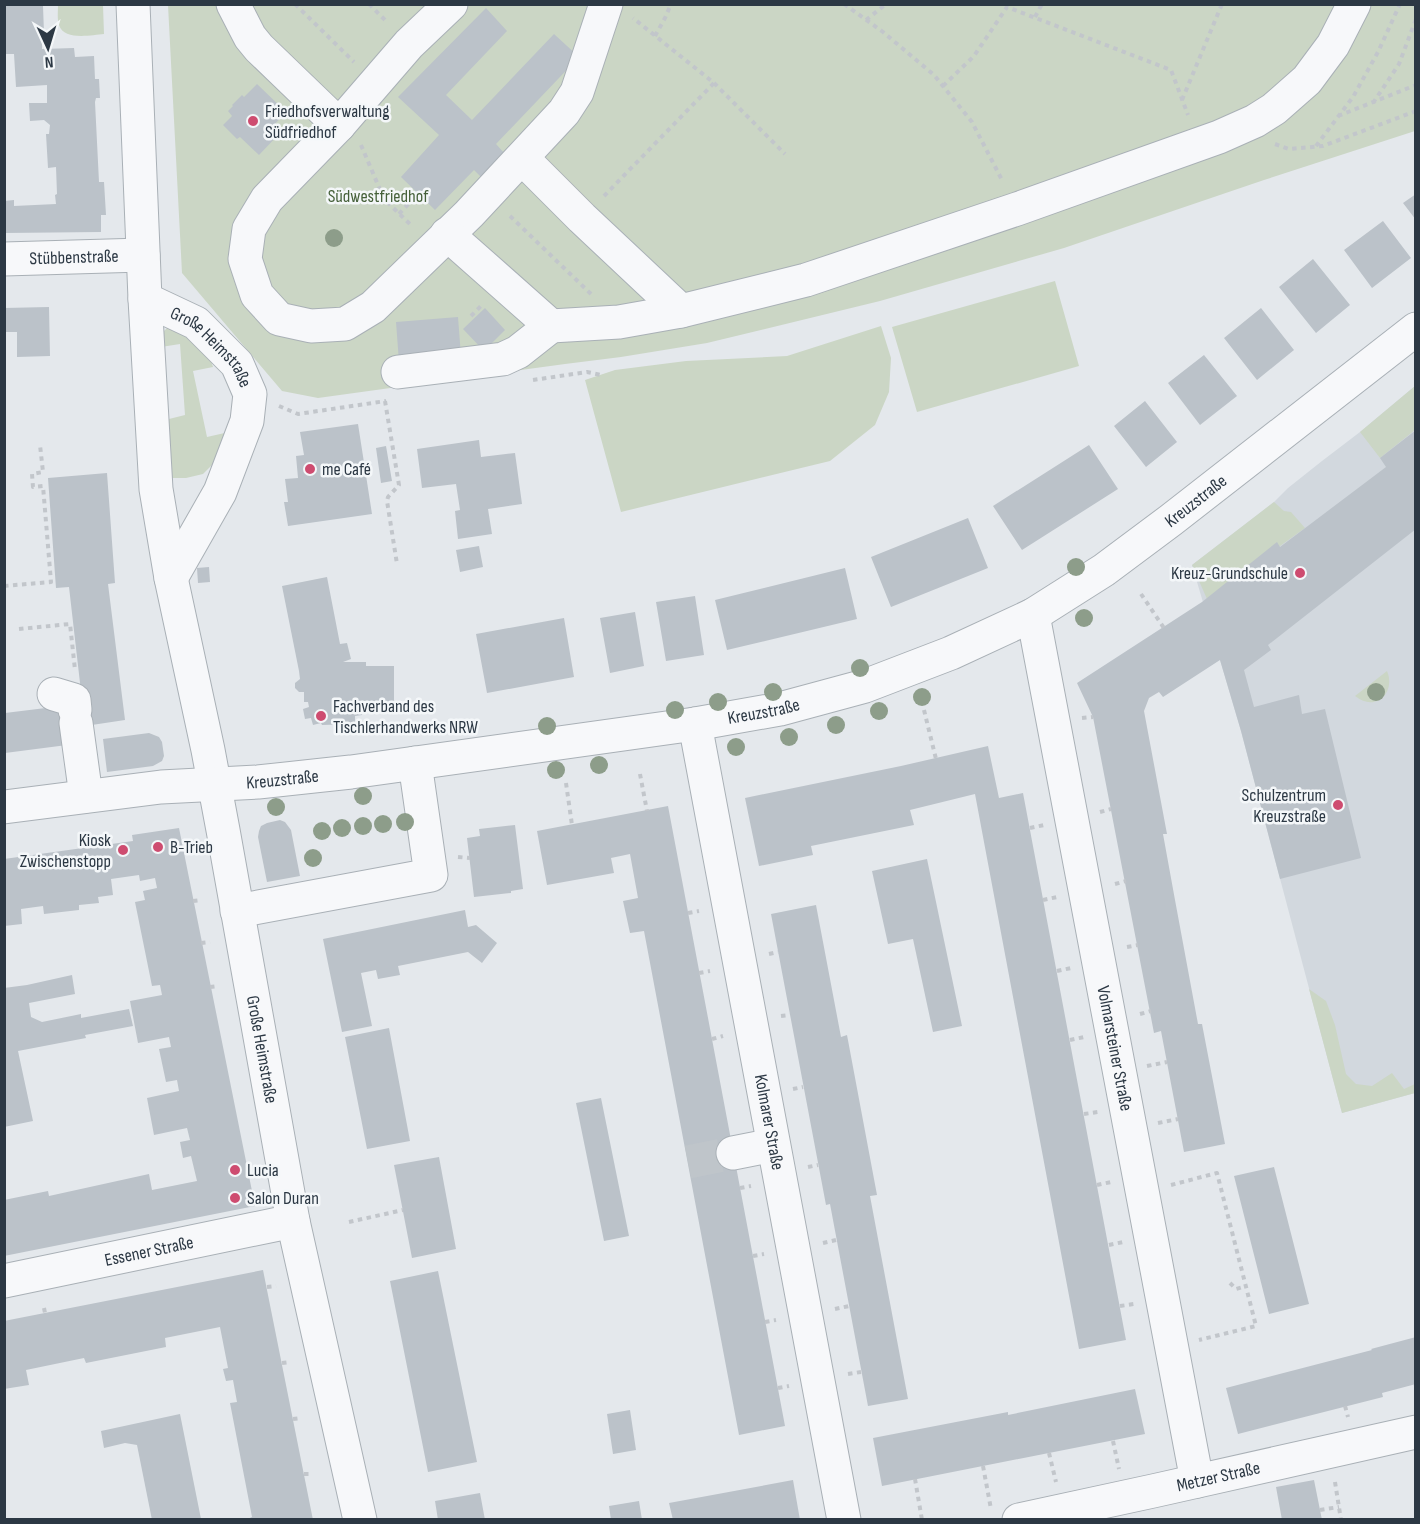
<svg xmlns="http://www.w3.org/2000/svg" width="1420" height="1524" viewBox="0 0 1420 1524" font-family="'Sofia Sans Condensed',sans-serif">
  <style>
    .built { fill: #d2d8de }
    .green { fill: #cbd6c5 }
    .building { fill: #bbc2c9 }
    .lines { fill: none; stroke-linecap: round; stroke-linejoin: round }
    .minor-tunnel { stroke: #bfc5ca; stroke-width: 33; stroke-dasharray: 33 16; stroke-linecap: butt }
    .minor-casing { stroke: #a9b0b6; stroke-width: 35 }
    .path { stroke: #c2c6cb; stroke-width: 4; stroke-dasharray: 4.5 4.5; stroke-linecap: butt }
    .minor { stroke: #f7f8fa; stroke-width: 33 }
    .tree { fill: #8d9d8a }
    .poi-dot { fill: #ce4c70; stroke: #f4f7f9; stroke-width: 2 }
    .labels { text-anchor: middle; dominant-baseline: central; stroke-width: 5; stroke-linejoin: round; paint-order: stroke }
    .poi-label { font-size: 18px; fill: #2c3844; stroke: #f4f7f9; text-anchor: start }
    .park-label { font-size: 18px; fill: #456039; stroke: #f4f7f9 }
    .street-label { font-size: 18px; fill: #2c3844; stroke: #f4f7f9 }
  </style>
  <rect width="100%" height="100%" fill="#e4e8ec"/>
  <path class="built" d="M 1415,386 L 1415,1093 L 1342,1113 L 1241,731 L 1192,565 L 1274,502 L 1288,488 L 1322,461 L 1360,432 Z"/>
  <path class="green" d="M 58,5 L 103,5 L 104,34 C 91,35 64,41 59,25 C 57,19 58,11 58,5 Z
    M 168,5 L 1415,5 L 1415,131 L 1264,180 L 1064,248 L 880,301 L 707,343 L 621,357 L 565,364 L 318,398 L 282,391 L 182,273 Z
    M 1055,281 L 1079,366 L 917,412 L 892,327 Z
    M 881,326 L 891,358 L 889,392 L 875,425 L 830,461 L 621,512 L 585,380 L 615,370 L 686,361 L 787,356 Z
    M 167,328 L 177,329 L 200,346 L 210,358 L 213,367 L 193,371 L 207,437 L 229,432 L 220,457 L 203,474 L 186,478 L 166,478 L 165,420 L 185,415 L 180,344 L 161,347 L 162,333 Z
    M 1415,386 L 1415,430 L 1380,458 L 1360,432 Z
    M 1274,502 L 1284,511 L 1291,512 L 1305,528 L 1207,599 L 1192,565 Z
    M 1387,671 C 1396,692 1376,713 1355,696 Z
    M 1309,989 L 1326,1001 L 1335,1025 L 1346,1074 L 1356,1084 L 1372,1086 L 1392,1073 L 1404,1089 L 1415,1084 L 1415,1093 L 1342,1113 Z"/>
  <path class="building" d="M 4,4 L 40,4 L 43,6 L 44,33 L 42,35 L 42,49 L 74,48 L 75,57 L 94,56 L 95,79 L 99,79 L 100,98 L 96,98 L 95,102 L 99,182 L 104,182 L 106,215 L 101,215 L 101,232 L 4,233 L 4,201 L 14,200 L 14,206 L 56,204 L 55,195 L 57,194 L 56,167 L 48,168 L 46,134 L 49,134 L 50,125 L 44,120 L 30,121 L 29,103 L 47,103 L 47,85 L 16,87 L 14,54 L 4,54 Z
    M 486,8 L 507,31 L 446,95 L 472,120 L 554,34 L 579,57 L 496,144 L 505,154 L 482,178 L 474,170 L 435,210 L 401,177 L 439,135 L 398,97 Z
    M 257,84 L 286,112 L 273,126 L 280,133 L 259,155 L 240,137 L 237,139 L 223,125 L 232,116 L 228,111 L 233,106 L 232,105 L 242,95 L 244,97 Z
    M 1416,194 L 1416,220 L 1403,203 Z
    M 1383,221 L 1411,258 L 1372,288 L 1344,250 Z
    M 1313,259 L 1350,305 L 1316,333 L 1279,287 Z
    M 49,307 L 50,356 L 17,357 L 17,332 L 4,332 L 4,308 Z
    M 485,308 L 505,330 L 484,351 L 463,329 Z
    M 1261,308 L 1294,350 L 1257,380 L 1224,338 Z
    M 458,317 L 461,356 L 399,362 L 396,322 Z
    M 1204,355 L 1237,396 L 1200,425 L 1168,383 Z
    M 1145,401 L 1177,442 L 1146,467 L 1114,426 Z
    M 358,424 L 372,514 L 288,526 L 284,502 L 288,502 L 285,479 L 298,478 L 296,456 L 304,455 L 300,432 Z
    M 1416,430 L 1416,529 L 1268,645 L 1271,650 L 1244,670 L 1254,707 L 1299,695 L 1302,714 L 1325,709 L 1361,858 L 1280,879 L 1241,731 L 1220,660 L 1163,697 L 1159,692 L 1149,698 L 1144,711 L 1167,834 L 1163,834 L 1175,900 L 1198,1024 L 1202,1024 L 1225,1144 L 1184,1152 L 1161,1031 L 1154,1033 L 1093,717 L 1077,683 L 1202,602 L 1277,542 L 1280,547 L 1386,467 L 1380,458 Z
    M 479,440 L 481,457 L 515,453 L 522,504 L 488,509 L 492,534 L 458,539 L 455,511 L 460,510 L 456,484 L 422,488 L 417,449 Z
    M 1089,445 L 1118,489 L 1022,550 L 993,506 Z
    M 386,446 L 392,481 L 381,483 L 376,448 Z
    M 107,473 L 115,583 L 108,584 L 125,720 L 85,726 L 67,745 L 5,753 L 5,713 L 62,706 L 83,709 L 69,587 L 56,588 L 48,478 Z
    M 968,518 L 988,568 L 891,607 L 871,557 Z
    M 479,546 L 483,567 L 460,572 L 456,550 Z
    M 209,567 L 210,582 L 198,583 L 197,568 Z
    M 845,568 L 857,619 L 727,650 L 715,600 Z
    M 327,577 L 340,644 L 347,643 L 351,659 L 343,662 L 366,662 L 366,666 L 394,666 L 394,703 L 359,702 L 362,715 L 355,716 L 355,724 L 322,725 L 321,723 L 313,725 L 311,718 L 305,719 L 303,709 L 309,707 L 308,702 L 304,702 L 304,692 L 299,692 L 295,688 L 295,683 L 300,679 L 299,671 L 282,586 Z
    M 695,596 L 704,655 L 666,661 L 656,602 Z
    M 635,612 L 644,666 L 610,673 L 600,618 Z
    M 564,618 L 574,677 L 487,693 L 476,634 Z
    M 149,733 L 159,737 L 162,742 L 164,756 L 162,761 L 153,766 L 107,772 L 103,739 Z
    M 988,746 L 999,798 L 1023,793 L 1126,1340 L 1079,1349 L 975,794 L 910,810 L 914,825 L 811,846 L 813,855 L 759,866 L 745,798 L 901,766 Z
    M 668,806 L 785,1426 L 739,1435 L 644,931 L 630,933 L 623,901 L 638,898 L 630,854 L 611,858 L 614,873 L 547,885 L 537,831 Z
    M 280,820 L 285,822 L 291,830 L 300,876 L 267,882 L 258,837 L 259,831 L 261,826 L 267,823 Z
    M 515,825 L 523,889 L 511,891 L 511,893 L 474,897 L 467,838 L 480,836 L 479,829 Z
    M 179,828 L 255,1206 L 4,1256 L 4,1200 L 48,1191 L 49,1196 L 149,1174 L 152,1190 L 197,1181 L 191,1156 L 183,1158 L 180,1142 L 190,1140 L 187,1128 L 154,1135 L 147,1098 L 179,1091 L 177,1080 L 166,1082 L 159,1049 L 171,1047 L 169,1037 L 138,1043 L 130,1001 L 162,995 L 160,985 L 152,986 L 135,902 L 145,900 L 143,891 L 157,888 L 155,878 L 140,881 L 139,875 L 111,879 L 113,895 L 98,897 L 99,903 L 79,905 L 79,910 L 44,914 L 43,906 L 21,909 L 22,924 L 4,926 L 4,859 L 133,841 L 132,835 Z
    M 927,859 L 962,1026 L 933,1032 L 913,939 L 888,944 L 872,871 Z
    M 816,905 L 841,1037 L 847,1035 L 877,1195 L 870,1196 L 908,1399 L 868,1406 L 830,1204 L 826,1205 L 771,914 Z
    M 465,910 L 468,927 L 476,925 L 497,943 L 482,963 L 468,952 L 398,966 L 400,975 L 378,979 L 376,970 L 361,973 L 372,1026 L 342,1032 L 323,939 Z
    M 72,975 L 75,994 L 29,1003 L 31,1017 L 42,1022 L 81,1014 L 81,1018 L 129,1009 L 133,1026 L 85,1035 L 86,1038 L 18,1051 L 33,1121 L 4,1127 L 4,988 L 27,985 Z
    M 389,1028 L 410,1141 L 367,1149 L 345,1037 Z
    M 601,1098 L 629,1236 L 604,1241 L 576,1103 Z
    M 439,1157 L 456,1249 L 412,1258 L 394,1165 Z
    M 1274,1167 L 1309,1304 L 1269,1314 L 1234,1176 Z
    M 263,1270 L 313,1520 L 245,1520 L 252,1517 L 230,1403 L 237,1402 L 233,1380 L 226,1381 L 223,1369 L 228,1368 L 220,1327 L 165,1338 L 166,1347 L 86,1363 L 84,1358 L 26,1370 L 29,1385 L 4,1389 L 4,1321 Z
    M 438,1271 L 477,1462 L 428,1472 L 390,1281 Z
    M 1416,1337 L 1416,1384 L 1382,1393 L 1383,1397 L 1238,1434 L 1226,1388 L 1372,1350 L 1371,1349 Z
    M 1135,1389 L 1145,1434 L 882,1486 L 873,1438 L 1008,1412 L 1008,1415 Z
    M 630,1410 L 636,1450 L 613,1454 L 607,1414 Z
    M 180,1414 L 201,1519 L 152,1520 L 137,1445 L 125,1443 L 104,1448 L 101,1431 Z
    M 793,1480 L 800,1520 L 673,1520 L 669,1503 Z
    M 1314,1480 L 1322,1520 L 1282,1520 L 1276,1487 Z
    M 480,1493 L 485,1520 L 438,1520 L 435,1501 Z
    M 639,1501 L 642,1520 L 611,1520 L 609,1506 Z"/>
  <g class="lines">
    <path class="minor-tunnel" d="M 688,1162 L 733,1153"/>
    <g class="minor-casing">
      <g id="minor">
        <path id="s1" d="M 133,4 L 145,299 L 156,489 L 171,578 L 208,750 L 223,830 L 293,1221 L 360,1520"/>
        <path d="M 233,4 L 250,37 L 259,48 L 339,125"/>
        <path d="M 451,4 L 409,44 L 339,125 L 267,199 L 249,229 L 245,259 L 257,295 L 279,319 L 311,326 L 345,324 L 373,307 L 469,214 L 564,112 L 577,92 L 606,4"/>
        <path d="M 522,158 L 582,218 L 681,311"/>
        <path d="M 447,234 L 551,326 L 619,322 L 681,311 L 806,280 L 1017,209 L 1219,137 L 1255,121 L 1274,109 L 1307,80 L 1333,45 L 1354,4"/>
        <path id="s2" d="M 4,259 L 143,255"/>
        <path id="s3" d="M 145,299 L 196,323 L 237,364 L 250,394 L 247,421 L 220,492 L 171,578"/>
        <path d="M 398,372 L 503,359 L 518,352 L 551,326"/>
        <path id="s4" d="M 1033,615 L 1197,1481"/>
        <path d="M 54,694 L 74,700 L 75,710"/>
        <path d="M 76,723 L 86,796"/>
        <path id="s5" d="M 695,724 L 844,1520"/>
        <path id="s6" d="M 4,807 L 161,787 L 258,782 L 351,772 L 695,724 L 780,709 L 865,686 L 951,653 L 1033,615 L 1104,570 L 1171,520 L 1416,329"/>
        <path d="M 237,911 L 431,875 L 415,763"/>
        <path d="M 733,1153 L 773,1145"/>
        <path id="s7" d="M 4,1281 L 293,1221"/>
        <path id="s8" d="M 1019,1520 L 1153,1491 L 1416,1432"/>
      </g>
    </g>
    <path class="path" d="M 295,4 L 354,62
      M 369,4 L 388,23
      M 844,4 L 883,32 L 934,75 L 972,122 L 1003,182
      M 1035,17 L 1042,4
      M 866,20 L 886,4
      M 655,36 L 665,18 L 671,4
      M 714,83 L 785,154
      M 943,86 L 974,56 L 1007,7 L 1171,70 L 1188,115
      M 1182,100 L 1222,4
      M 1373,103 L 1399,64 L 1416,19
      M 1338,116 L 1416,85
      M 278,131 L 283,125 L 290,132
      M 1275,144 L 1289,149 L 1323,146 L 1416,111
      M 361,145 L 384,199 L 412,226
      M 1316,146 L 1353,97 L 1378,52 L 1400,4
      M 604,196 L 714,83 L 633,18
      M 399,214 L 418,194
      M 510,216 L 591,294
      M 471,316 L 481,306
      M 533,380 L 587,372 L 601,375
      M 385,401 L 399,485 L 388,497 L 387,501 L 397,564
      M 279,406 L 298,414 L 386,401
      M 4,586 L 51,582 L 43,486 L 33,487 L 32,474 L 43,472 L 40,445
      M 1141,594 L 1164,628
      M 19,629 L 70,624 L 75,670
      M 924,710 L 936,759
      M 1082,718 L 1093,717
      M 640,774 L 647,811
      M 566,783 L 572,825
      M 1100,812 L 1111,809
      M 1030,828 L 1044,825
      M 458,857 L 470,858
      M 1115,884 L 1126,881
      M 1043,900 L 1057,897
      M 193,901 L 201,900
      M 688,913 L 699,911
      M 201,943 L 210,942
      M 1127,947 L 1138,945
      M 769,954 L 778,952
      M 1057,971 L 1071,968
      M 699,973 L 710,971
      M 210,987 L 218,986
      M 1140,1014 L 1151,1011
      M 781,1016 L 790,1015
      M 712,1039 L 723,1036
      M 1070,1040 L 1084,1037
      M 1147,1066 L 1167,1062
      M 793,1089 L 803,1087
      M 1084,1114 L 1098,1112
      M 1158,1123 L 1178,1119
      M 808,1167 L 818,1165
      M 1097,1185 L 1111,1182
      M 1171,1185 L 1217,1173 L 1256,1326 L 1199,1340
      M 740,1188 L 751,1186
      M 349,1222 L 403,1210
      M 823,1243 L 836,1240
      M 1109,1245 L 1123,1242
      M 753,1256 L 764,1254
      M 1230,1283 L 1236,1289 L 1246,1286
      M 267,1287 L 276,1286
      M 1120,1306 L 1134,1304
      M 44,1308 L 45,1313
      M 835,1309 L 849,1306
      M 765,1322 L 776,1320
      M 282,1363 L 290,1362
      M 848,1374 L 861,1372
      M 1415,1384 L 1416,1385
      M 778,1388 L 789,1386
      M 1345,1406 L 1348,1417
      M 293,1419 L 301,1418
      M 1113,1441 L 1119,1469
      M 1049,1453 L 1056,1482
      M 983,1466 L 991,1509
      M 304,1474 L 311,1474
      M 915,1479 L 922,1520
      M 1335,1482 L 1341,1520
      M 1320,1510 L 1339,1507"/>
    <use href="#minor" class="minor"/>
  </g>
  <g class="tree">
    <circle cx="334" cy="238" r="9"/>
    <circle cx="1076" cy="567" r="9"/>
    <circle cx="1084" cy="618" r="9"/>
    <circle cx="860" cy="668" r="9"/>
    <circle cx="773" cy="692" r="9"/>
    <circle cx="1376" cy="692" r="9"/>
    <circle cx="922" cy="697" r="9"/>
    <circle cx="718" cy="702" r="9"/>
    <circle cx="675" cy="710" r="9"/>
    <circle cx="879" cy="711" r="9"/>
    <circle cx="836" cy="725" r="9"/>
    <circle cx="547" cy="726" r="9"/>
    <circle cx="789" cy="737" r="9"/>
    <circle cx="736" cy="747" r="9"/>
    <circle cx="599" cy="765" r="9"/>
    <circle cx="556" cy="770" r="9"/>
    <circle cx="363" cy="796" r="9"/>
    <circle cx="276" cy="807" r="9"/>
    <circle cx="405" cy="822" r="9"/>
    <circle cx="383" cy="824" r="9"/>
    <circle cx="363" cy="826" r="9"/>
    <circle cx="342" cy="828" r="9"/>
    <circle cx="322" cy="831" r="9"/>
    <circle cx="313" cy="858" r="9"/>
  </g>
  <g class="poi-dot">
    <circle cx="253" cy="121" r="6"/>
    <circle cx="310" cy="469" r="6"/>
    <circle cx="1300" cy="573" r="6"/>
    <circle cx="321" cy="716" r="6"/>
    <circle cx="1338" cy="805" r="6"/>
    <circle cx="158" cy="847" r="6"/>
    <circle cx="123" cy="850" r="6"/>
    <circle cx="235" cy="1170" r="6"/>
    <circle cx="235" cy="1198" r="6"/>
  </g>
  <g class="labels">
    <g class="poi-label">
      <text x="265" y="111">Friedhofsverwaltung<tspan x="265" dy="21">Südfriedhof</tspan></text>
      <text x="322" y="469">me Café</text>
      <text x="1288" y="573" text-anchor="end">Kreuz-Grundschule</text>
      <text x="333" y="706">Fachverband des<tspan x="333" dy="21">Tischlerhandwerks NRW</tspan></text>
      <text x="1326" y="795" text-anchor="end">Schulzentrum<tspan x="1326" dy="21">Kreuzstraße</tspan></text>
      <text x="111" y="840" text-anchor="end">Kiosk<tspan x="111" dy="21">Zwischenstopp</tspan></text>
      <text x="170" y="847">B-Trieb</text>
      <text x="247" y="1170">Lucia</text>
      <text x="247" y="1198">Salon Duran</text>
    </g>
    <g class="park-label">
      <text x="378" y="196">Südwestfriedhof</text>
    </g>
    <g class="street-label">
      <text stroke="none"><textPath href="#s2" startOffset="70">Stübbenstraße</textPath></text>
      <text stroke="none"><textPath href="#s3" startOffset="84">Große Heimstraße</textPath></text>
      <text stroke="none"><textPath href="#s6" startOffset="1252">Kreuzstraße</textPath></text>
      <text stroke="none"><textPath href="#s6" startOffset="766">Kreuzstraße</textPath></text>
      <text stroke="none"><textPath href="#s6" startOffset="280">Kreuzstraße</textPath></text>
      <text stroke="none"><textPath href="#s4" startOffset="441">Volmarsteiner Straße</textPath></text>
      <text stroke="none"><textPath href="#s1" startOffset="1056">Große Heimstraße</textPath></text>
      <text stroke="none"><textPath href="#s5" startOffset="405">Kolmarer Straße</textPath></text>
      <text stroke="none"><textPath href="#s7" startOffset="148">Essener Straße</textPath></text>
      <text stroke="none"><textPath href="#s8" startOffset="204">Metzer Straße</textPath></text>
    </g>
  </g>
  <rect width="1420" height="1524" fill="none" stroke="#2c3844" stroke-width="12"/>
  <g transform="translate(48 48) rotate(176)" stroke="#f4f7f9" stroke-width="4.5" paint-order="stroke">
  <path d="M0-4.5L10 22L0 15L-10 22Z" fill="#2c3844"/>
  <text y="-9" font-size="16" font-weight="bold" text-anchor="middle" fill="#2c3844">N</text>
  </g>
</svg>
